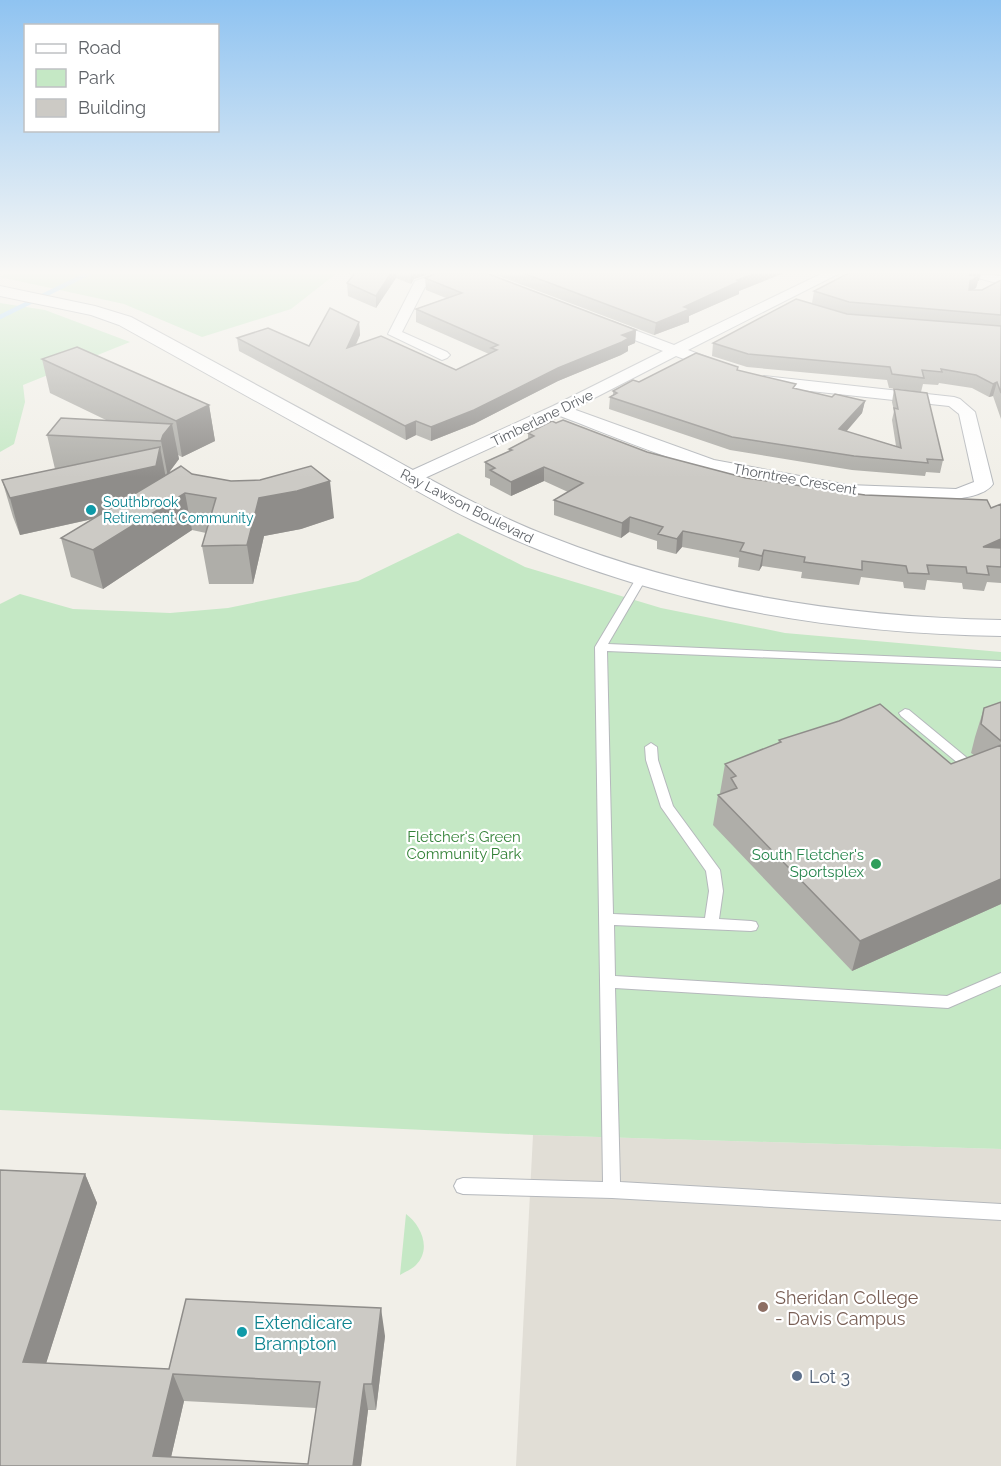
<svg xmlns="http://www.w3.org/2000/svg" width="1001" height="1466" viewBox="0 0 1001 1466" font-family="Raleway,sans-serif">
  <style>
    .education { fill: #e1ded6 }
    .green { fill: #c5e8c5 }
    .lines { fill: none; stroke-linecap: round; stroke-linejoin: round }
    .stream { stroke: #aadaff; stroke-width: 4.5 }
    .service-casing { stroke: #b5b8bc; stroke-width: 2 }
    .minor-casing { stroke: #b5b8bc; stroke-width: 2 }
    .tertiary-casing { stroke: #b5b8bc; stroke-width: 2 }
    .service { fill: #fff; fill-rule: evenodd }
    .minor { fill: #fff; fill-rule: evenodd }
    .tertiary { fill: #fff; fill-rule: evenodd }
    .wall { fill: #afaea9; fill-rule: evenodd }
    .shaded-wall { fill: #8f8d8a }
    .building { fill: #cccac5; stroke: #8f8d8a; stroke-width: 1.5; fill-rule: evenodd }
    .culture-dot { fill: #0f9aa8; stroke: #fff; stroke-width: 2 }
    .leisure-dot { fill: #2e9e5b; stroke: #fff; stroke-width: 2 }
    .education-dot { fill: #8d6e63; stroke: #fff; stroke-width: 2 }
    .service-dot { fill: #5c6f8a; stroke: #fff; stroke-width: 2 }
    .labels { text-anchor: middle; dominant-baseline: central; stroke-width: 4.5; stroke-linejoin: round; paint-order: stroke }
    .far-street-label { font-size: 14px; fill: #5f6368; stroke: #fff }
    .far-culture-label { font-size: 14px; fill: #0d838f; stroke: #fff; text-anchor: start }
    .park-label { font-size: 15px; fill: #348238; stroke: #fff }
    .leisure-label { font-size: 15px; fill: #27864d; stroke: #fff; text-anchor: end }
    .near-education-label { font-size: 18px; fill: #785e54; stroke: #fff; text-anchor: start }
    .near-culture-label { font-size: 18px; fill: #0d838f; stroke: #fff; text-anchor: start }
    .near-service-label { font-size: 18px; fill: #4e5e75; stroke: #fff; text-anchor: start }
  </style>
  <rect width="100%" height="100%" fill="#f1efe8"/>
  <path class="education" d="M 533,1135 L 1001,1149 L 1001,1466 L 516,1466 Z"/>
  <path class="green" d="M 5,273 L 337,273 L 291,309 L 202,337 L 124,304 L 0,277 Z
    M 0,303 L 45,310 L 130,342 L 23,385 L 25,402 L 14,444 L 0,452 Z
    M 458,533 L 525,567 L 661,608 L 785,633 L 1001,652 L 1001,1149 L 533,1135 L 0,1110 L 0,604 L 20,594 L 73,609 L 170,613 L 228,608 L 358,581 Z
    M 406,1214 C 421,1225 432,1249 416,1265 C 412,1269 405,1272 400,1275 Z"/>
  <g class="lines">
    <path class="stream" d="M 0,317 L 89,273"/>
    <g class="service-casing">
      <path id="service" d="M 642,574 L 647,577 L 608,644 L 1001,661 L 1001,667 L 607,651 L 613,914 L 705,918 L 709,891 L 706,871 L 661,807 L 646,760 L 645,747 L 651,743 L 657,747 L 658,760 L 673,806 L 720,870 L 723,891 L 719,919 L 751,921 L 756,922 L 758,926 L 756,930 L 751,931 L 614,925 L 615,976 L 947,996 L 1001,973 L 1001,985 L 948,1008 L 615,988 L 620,1182 L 1001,1204 L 1001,1220 L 612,1198 L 463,1194 L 457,1192 L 454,1186 L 457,1180 L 463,1178 L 603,1182 L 595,647 L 637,577 Z
        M 905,709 L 909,710 L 978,767 L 980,770 L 978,773 L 970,773 L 901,716 L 899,713 Z"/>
    </g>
    <g class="minor-casing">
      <path id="minor" d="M 438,273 L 457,273 L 425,287 L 402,332 L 447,352 L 450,355 L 447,358 L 442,360 L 388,334 L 415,281 Z
        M 823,273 L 840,273 L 688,350 L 725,364 L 727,367 L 725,370 L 713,370 L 676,356 L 573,409 L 714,460 L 848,485 L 956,489 L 974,482 L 959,414 L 949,406 L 764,386 L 756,381 L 764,376 L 954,397 L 960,399 L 975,412 L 993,484 C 967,523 750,482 705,469 C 656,455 608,434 560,416 L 416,482 L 410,483 L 401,478 L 404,474 L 553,406 L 663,351 L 601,327 L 599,324 L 601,321 L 611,321 L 674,345 Z
        M 969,273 L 1001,276 L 1001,284 L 970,276 Z"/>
    </g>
    <g class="tertiary-casing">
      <path id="tertiary" d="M 0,286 L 95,306 L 131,317 C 211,360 291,404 371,447 C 430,479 488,513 551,537 C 696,594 846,617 1001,620 L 1001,636 C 820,633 638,601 474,521 C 434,502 395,478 357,457 C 277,413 198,369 119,325 L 91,315 L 0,296 Z"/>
    </g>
    <use href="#service" class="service"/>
    <use href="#minor" class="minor"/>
    <use href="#tertiary" class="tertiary"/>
  </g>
  <path class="wall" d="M 347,273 L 432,273 L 414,279 L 411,284 L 396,278 L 376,308 L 348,296 L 347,283 L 353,276 Z
    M 491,273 L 784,273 L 739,291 L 739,294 L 689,316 L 689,322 L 654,335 Z
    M 425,278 L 636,330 L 635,343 L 628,346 L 628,351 L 621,355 L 558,381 L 474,424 L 431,441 L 416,435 L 406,440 L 239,351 L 237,338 L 309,346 L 359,322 L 360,335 L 356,345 L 456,370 L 489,354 L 416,322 L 416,309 L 446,298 L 426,290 Z
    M 1001,280 L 1001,419 L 993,396 L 989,397 L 972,388 L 939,383 L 938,385 L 923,384 L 921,392 L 889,388 L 887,380 L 747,367 L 712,356 L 713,343 L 829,309 L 812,303 L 814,291 L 979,281 L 978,281 L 976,288 L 972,290 L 982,290 Z
    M 42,359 L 209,405 L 215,441 L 182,457 L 178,455 L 179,459 L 170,471 L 169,473 L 192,474 L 334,518 L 301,529 L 264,536 L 253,584 L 209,584 L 202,546 L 206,533 L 192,530 L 103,589 L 71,577 L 61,538 L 93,519 L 20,535 L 13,517 L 2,480 L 55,469 L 47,435 L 106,420 L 50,393 Z
    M 737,370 L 795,389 L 832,397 L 865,401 L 862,413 L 846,432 L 896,446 L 892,420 L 894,411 L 892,402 L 894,389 L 943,460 L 940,473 L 926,472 L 925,476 L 852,470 L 730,450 L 609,409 L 610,397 L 613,395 L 613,391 Z
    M 528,433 L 647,452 L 746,478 L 865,495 L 991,508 L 1001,504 L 1001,583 L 987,582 L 984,591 L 963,589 L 962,583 L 927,580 L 925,590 L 904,588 L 903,582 L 861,577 L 859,585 L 801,578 L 802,572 L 762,566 L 759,571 L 738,567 L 739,558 L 682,547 L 676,554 L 657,549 L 657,541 L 629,532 L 621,538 L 554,515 L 554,500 L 568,492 L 544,481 L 511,496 L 490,485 L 490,479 L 485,477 L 485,462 L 509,452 L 509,449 L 528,439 Z
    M 1001,702 L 1001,904 L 852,971 L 713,825 L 718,795 L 721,794 L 720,793 L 725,764 L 778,744 L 779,740 L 951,764 L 974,755 L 971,753 L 975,737 L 984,708 Z
    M 85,1174 L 97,1203 L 46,1363 L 169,1369 L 385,1336 L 376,1410 L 368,1410 L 361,1466 L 0,1466 ZM 184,1401 L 316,1408 L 308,1464 L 171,1457 Z"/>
  <path class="shaded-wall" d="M 391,273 L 396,273 L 396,278 L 376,308 L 376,296 Z
    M 410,273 L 432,273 L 414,279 L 411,284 Z
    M 756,273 L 784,273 L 739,291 L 739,294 L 689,316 L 689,322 L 654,335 L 656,323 L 684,307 L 737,280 Z
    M 973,273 L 981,273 L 979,281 L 978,281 L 976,288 L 967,293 L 968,275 Z
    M 359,322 L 360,335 L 348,361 L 347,348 Z
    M 636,330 L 635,343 L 628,346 L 628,351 L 621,355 L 558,381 L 474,424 L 431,441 L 431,427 L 622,335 Z
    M 997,382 L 993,396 L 989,397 L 993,384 Z
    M 865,401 L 862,413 L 837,442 L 839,429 Z
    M 209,405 L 215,441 L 182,457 L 176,421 Z
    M 416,421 L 416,435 L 406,440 L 405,426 Z
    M 172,424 L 179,459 L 170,471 L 168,477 L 161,441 L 163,435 Z
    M 160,447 L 167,484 L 164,503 L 20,535 L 10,498 Z
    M 544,467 L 544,481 L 511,496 L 511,482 Z
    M 330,481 L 334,518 L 301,529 L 264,536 L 253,584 L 247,545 L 259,498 Z
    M 185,493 L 192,530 L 103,589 L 93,550 Z
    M 630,517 L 629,532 L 621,538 L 622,523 Z
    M 683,531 L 682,547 L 676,554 L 677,539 Z
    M 1001,539 L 1001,552 L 983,547 Z
    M 764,550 L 762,566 L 759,571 L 762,556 Z
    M 1001,879 L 1001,904 L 852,971 L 860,941 Z
    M 85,1174 L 97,1203 L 38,1389 L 23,1362 Z
    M 381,1308 L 385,1336 L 376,1410 L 372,1384 Z
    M 173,1374 L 184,1401 L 169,1466 L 153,1456 Z
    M 364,1384 L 368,1410 L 361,1466 L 353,1466 Z"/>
  <path class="building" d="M 355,273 L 391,273 L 376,296 L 347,283 Z
    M 437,273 L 486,273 L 636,330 L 622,335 L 629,338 L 622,342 L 558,368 L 474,410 L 431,427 L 416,421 L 405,426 L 237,338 L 268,328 L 309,346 L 330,308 L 359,322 L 347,348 L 381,336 L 456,370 L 497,350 L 491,348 L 498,345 L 416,309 L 462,293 L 425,278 Z
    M 523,273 L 756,273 L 737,280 L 740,281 L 684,307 L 690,309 L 656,323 Z
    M 849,273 L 973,273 L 968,275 L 979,276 L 970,281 L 969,290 L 982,290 L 1001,280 L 1001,315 L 849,302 L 814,291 Z
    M 796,299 L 847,314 L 1001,326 L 1001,393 L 997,382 L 993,384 L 976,375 L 941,369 L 942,372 L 922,370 L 924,378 L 892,374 L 890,367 L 748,354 L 713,343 Z
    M 77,347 L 209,405 L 176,421 L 42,359 Z
    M 696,353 L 738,367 L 737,370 L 796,384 L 793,388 L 832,397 L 835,394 L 865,401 L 839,429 L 901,448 L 894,408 L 898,409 L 894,389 L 927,393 L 943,460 L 927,459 L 928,463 L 854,456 L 732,437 L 610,397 L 617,393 L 613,391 L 633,380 L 639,382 Z
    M 61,418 L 172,424 L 163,435 L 161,441 L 47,435 Z
    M 563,420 L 647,452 L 746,478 L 865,495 L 987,500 L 991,508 L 1001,504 L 1001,539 L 983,547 L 1001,548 L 1001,567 L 987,566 L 989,575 L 967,573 L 966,567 L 927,565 L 929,574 L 908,573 L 906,566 L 862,561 L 862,570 L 804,562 L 805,557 L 764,550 L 762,556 L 740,551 L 744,543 L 683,531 L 677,539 L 658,534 L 663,527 L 630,517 L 622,523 L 554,500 L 583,483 L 544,467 L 511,482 L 490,470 L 495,468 L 485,462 L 512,450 L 509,449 L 534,436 L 528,433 L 552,421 L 556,423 Z
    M 160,447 L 156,466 L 10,498 L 2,480 Z
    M 181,466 L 192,474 L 231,481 L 260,480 L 311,466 L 330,481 L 297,491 L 259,498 L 247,545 L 202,546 L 216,498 L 185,493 L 93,550 L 61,538 Z
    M 1001,702 L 1001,741 L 981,724 L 984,708 Z
    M 880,704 L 951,764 L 1001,745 L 1001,879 L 860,941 L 718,795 L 737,788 L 731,778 L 736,776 L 725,764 L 781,742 L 779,740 L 839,721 Z
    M 0,1170 L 85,1174 L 23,1362 L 169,1369 L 186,1299 L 381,1308 L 372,1384 L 364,1384 L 353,1466 L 0,1466 ZM 173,1374 L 320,1382 L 308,1464 L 153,1456 Z"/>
  <linearGradient id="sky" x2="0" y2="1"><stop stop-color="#8fc3f1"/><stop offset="0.57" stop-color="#f9f8f5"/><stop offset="1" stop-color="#f9f8f5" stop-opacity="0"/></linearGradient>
  <rect width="1001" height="478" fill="url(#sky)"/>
  <g class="culture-dot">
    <circle cx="91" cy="510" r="6"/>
    <circle cx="242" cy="1332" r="6"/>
  </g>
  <circle class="leisure-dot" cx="876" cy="864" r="6"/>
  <circle class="education-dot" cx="763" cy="1307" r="6"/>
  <circle class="service-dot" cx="797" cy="1376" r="6"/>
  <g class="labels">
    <g class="far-street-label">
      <text transform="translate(542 418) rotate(-26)">Timberlane Drive</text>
      <text transform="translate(795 479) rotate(10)">Thorntree Crescent</text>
      <text transform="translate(467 506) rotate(27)">Ray Lawson Boulevard</text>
    </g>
    <g class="far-culture-label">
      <text x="103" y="502">Southbrook<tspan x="103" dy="16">Retirement Community</tspan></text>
    </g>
    <g class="park-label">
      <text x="464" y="837">Fletcher's Green<tspan x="464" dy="17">Community Park</tspan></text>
    </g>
    <g class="leisure-label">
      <text x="864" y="855">South Fletcher's<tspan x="864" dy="17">Sportsplex</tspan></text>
    </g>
    <g class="near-education-label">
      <text x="775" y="1297">Sheridan College<tspan x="775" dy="21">- Davis Campus</tspan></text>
    </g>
    <g class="near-culture-label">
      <text x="254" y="1322">Extendicare<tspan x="254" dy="21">Brampton</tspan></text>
    </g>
    <g class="near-service-label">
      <text x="809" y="1376">Lot 3</text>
    </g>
  </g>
  <rect x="24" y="24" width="195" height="108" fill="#ffffff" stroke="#bfc1c3" stroke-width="1.5"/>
  <rect x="36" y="44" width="30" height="9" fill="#ffffff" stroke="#bfc1c3" stroke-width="1.5"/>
  <text x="78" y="54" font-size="18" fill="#5f6368">Road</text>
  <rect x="36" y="69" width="30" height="18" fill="#c5e8c5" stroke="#bfc1c3" stroke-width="1.5"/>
  <text x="78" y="84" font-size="18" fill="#5f6368">Park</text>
  <rect x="36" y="99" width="30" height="18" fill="#cccac5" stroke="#bfc1c3" stroke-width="1.5"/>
  <text x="78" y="114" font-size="18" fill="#5f6368">Building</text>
</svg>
